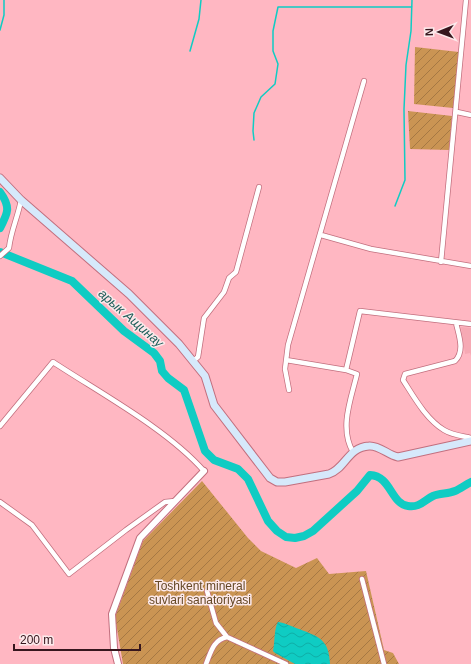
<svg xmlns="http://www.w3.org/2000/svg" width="471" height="664" viewBox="0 0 471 664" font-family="Arial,sans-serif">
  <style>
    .built { fill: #f6a9b4 }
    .garden { fill: url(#garden-furrows) }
    .water { fill: url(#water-waves) }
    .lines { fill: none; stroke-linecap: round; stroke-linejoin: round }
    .stream { stroke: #0fccc3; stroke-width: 1.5 }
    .river { stroke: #0fccc3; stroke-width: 8 }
    .minor-casing { stroke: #c26f7e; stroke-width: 6 }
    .tertiary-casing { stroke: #c26f7e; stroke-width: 8 }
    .secondary-casing { stroke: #c26f7e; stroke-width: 9 }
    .minor { stroke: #fff; stroke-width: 4.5 }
    .tertiary { stroke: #fff; stroke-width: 6 }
    .secondary { stroke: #d6e9fb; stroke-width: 7 }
    .labels { text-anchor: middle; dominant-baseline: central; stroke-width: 3; stroke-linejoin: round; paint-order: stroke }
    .park-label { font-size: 12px; fill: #654825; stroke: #fce9eb }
    .water-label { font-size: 13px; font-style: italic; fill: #1e5e5a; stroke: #fce9eb }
  </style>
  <defs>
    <pattern id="garden-furrows" width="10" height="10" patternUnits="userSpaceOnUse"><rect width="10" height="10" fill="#ca9453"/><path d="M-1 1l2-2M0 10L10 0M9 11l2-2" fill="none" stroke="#a57844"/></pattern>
    <pattern id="water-waves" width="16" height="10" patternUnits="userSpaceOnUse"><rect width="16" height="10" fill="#0fccc3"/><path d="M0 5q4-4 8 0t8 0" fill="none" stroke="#0faea7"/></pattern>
  </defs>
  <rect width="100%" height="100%" fill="#ffb7c2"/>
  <path class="built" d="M 461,327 L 471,328 L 471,356 L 470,353 L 465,354 Z"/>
  <path class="garden" d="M 415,47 L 459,52 L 453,108 L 414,104 Z
    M 408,111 L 452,116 L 449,150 L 410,149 Z
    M 202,481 L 248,538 L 261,551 L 296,568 L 317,558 L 329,574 L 366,571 L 384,650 L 393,653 L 399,664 L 123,664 L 115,617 L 143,541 Z"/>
  <path class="water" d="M 278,622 C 286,623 293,627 299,629 C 320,637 329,640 330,664 L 295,664 L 275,653 L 273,651 C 275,641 274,628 278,622 Z"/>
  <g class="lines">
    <path class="stream" d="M 0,30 L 4,15 L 4,0
      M 190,51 L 199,19 L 201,0
      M 254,140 L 253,131 L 254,113 L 261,97 L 275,84 L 278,64 L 273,51 L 273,31 L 278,7 L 412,7
      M 395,206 L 405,180 L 404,109 L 406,65 L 411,31 L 412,0"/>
    <path class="river" d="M 0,192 C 11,207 8,213 0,228
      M 0,252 L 72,281 L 124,331 L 154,353 L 160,361 L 162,371 L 168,378 L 184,390 L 205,451 L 214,460 L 238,469 L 248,479 L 268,521 L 277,531 L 286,537 L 295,538 L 304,536 L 313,531 L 357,491 L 370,475 C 391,476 391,504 408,506 C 420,508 424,500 433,496 C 440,493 448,494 455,491 C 460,489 465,485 471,482"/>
    <g class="minor-casing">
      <path id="minor" d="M 457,112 L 471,115
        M 321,235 L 371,249 L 471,266
        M 0,256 L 9,248 C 11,230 18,217 21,200
        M 441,262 L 466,0
        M 456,323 C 459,336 465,351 455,361 L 405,374 L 403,380 C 414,397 426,419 444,430 C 452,435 462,436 471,438
        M 286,360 L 346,370 L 357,374 C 351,399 339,428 353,452
        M 193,361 L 198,357 L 204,318 L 224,292 L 229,278 L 236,272 L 259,187
        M 346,370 L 360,311 L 471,324
        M 289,390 L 285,369 L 288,345 L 364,81
        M 0,426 L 53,362 C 100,393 167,429 204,471
        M 0,502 L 32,525 L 69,574 L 126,530 L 165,502 L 175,501
        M 362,579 L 384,664
        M 207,591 L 216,623 L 227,637
        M 206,664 C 211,652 213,640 227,637 L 286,664"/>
    </g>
    <g class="tertiary-casing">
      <path id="tertiary" d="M 118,664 L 114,648 L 112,614 L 140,538 L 204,471"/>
    </g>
    <g class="secondary-casing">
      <path id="secondary" d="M 0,178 L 21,200 L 129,294 L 179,344 L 205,376 L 214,405 L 270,478 L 277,482 L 285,482 L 329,474 C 345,469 348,447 369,446 C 379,445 388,455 398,457 L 471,441"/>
    </g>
    <use href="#minor" class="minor"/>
    <use href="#tertiary" class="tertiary"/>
    <use href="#secondary" class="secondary"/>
  </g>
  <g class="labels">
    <g class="park-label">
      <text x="200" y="586">Toshkent mineral<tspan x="200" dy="14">suvlari sanatoriyasi</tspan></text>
    </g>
    <g class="water-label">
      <text transform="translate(131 318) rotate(41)">арык Ащинау</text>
    </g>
  </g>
  <g transform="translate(439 32) rotate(269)" stroke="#fce9eb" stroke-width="3" paint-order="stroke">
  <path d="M0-3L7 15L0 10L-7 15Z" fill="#37161d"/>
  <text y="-6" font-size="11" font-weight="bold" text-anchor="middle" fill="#37161d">N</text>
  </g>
  <path d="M14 644v6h126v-6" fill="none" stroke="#37161d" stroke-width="2"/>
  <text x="20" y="644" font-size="12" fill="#37161d" stroke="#fce9eb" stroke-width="3" paint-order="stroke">200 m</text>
</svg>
